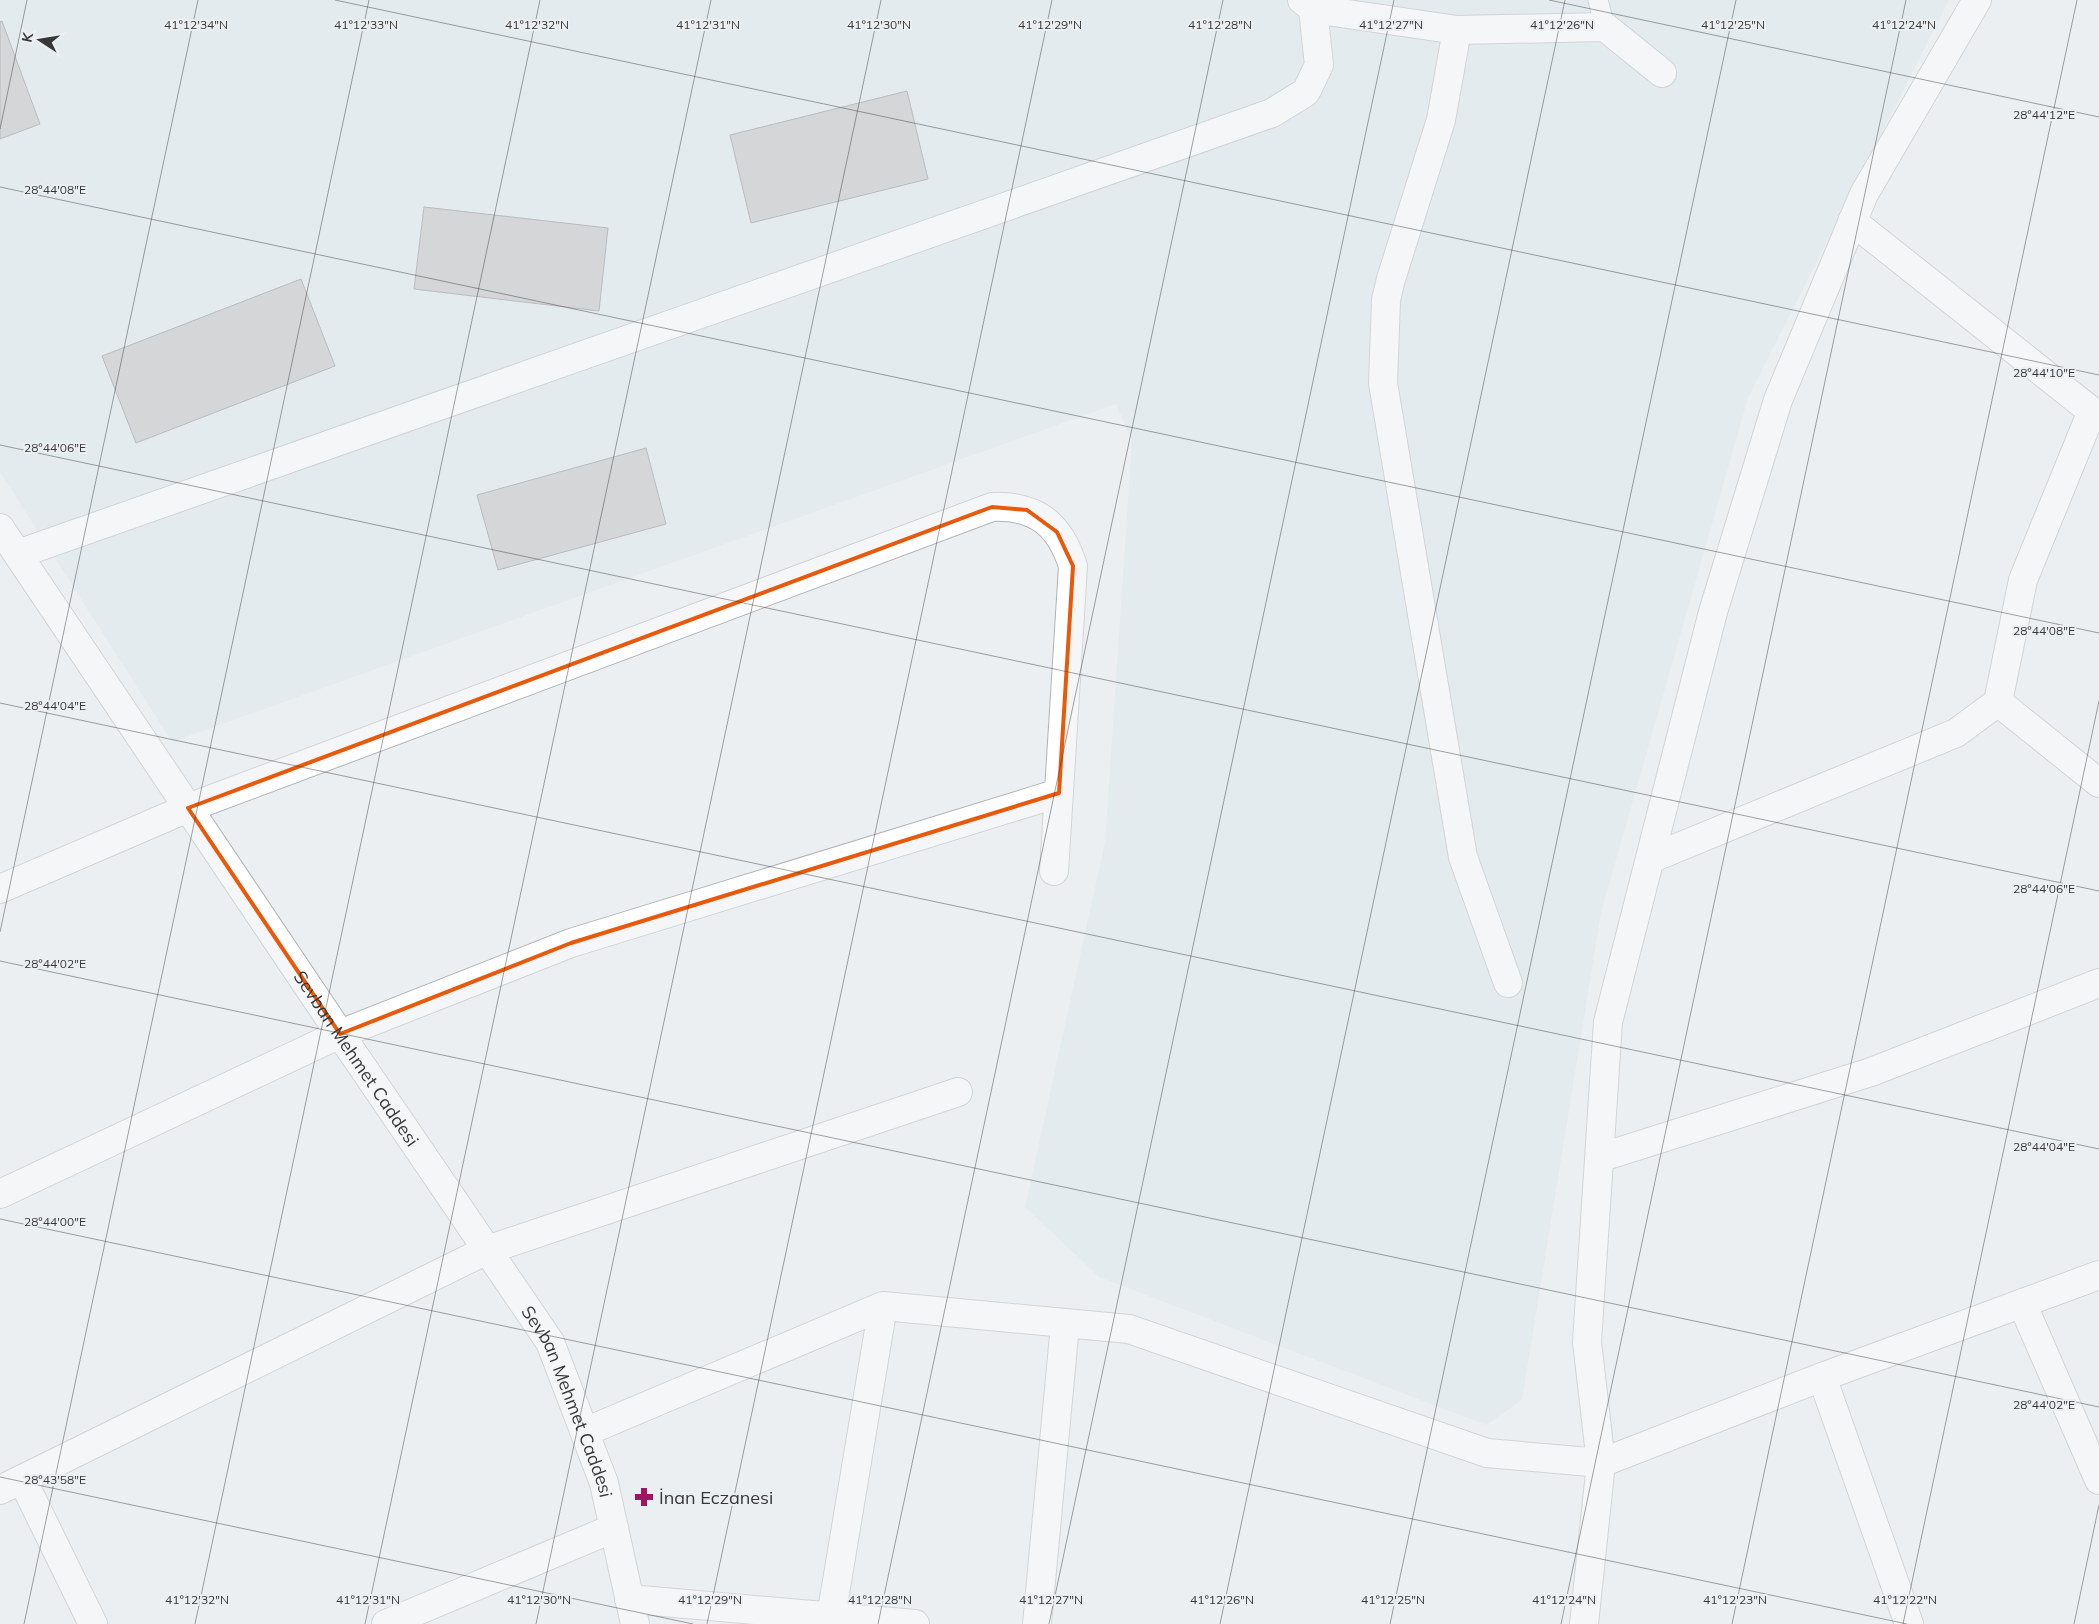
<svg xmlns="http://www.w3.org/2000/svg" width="2099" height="1624" viewBox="0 0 2099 1624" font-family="Mulish,sans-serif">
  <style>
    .built { fill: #dae6eb }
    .building { fill: #b6b9bb; stroke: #7b7e80 }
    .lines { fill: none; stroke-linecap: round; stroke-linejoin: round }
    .lane-casing { stroke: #b1b5b6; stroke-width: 21 }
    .street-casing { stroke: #b1b5b6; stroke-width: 30 }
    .secondary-casing { stroke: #b1b5b6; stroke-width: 30 }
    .lane { stroke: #fff; stroke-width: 19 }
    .street { stroke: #fff; stroke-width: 28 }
    .secondary { stroke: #fff; stroke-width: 28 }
    .marked { fill: none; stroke: #e8590c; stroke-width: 4; stroke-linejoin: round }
    .ticks { fill: none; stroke: #363838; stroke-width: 1; stroke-opacity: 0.45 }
    .labels { text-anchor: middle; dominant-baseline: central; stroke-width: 4; stroke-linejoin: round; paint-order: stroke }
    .street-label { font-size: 18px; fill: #363838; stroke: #eceff1 }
    .poi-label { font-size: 18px; fill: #363838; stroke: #eceff1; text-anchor: start }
    .ticks-label { font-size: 12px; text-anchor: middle; fill: #363838; stroke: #eceff1; stroke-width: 4; stroke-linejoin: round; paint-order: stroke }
  </style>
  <rect width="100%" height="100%" fill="#eceff1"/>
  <path class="built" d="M 0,0 L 1949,0 L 1748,398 L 1601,913 L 1522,1400 L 1486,1425 L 1099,1277 L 1025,1207 L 1105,842 L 1132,441 L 1116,404 L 172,742 L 0,472 Z"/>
  <path class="building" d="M 2,21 L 40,124 L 0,139 L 0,22 Z
    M 907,91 L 928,179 L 751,223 L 730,135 Z
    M 424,207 L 608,228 L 599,311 L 414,289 Z
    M 301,279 L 335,366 L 136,443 L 102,356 Z
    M 646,448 L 666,524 L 498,570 L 477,495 Z"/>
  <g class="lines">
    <g class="lane-casing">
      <path id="lane" d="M 1598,0 L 1605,27"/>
    </g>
    <g class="street-casing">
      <path id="street" d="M 1313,9 L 1457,30 L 1605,27 L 1662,73
        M 1457,30 L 1441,120 L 1391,279 L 1386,300 L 1383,383 L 1463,857 L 1508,983
        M 1852,221 L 2099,417
        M 18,554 L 1272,113 L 1306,92 L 1319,65 L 1313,9 L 1302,0
        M 1998,702 L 2099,783
        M 1650,859 L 1956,733 L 1998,702 L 2023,580 L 2092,411
        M 0,889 L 188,808 L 992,507 C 1037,505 1060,525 1073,566 L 1054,871
        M 1599,1158 L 1871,1072 L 2099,983
        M 0,1194 L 340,1034 L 571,943 L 1059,793
        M 2022,1303 L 2099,1480
        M 1822,1377 L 1909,1624
        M 585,1432 L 883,1306 L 1129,1329 L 1487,1453 L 1601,1463 L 1822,1377 L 2099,1275
        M 22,1479 L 93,1624
        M 0,1490 L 487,1250 L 958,1092
        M 629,1599 L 915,1624
        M 831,1617 L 883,1306
        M 386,1624 L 614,1528
        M 1037,1624 L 1065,1325
        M 1584,1624 L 1601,1463 L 1587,1342 L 1608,1022 L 1713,612 L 1778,400 L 1864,194 L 1977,0"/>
    </g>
    <g class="secondary-casing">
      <g id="secondary">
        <path id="s1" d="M 0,528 L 340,1034 L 550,1342 L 604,1483 L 635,1624"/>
      </g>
    </g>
    <use href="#lane" class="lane"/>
    <use href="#street" class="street"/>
    <use href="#secondary" class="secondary"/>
  </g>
  <path d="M0 0H2099V1624H0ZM 992,507 L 1027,510 L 1057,532 L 1073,566 L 1059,793 L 571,943 L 340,1034 L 188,808 Z" fill="#eceff1" fill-opacity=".55" fill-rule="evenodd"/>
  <path class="marked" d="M 992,507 L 1027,510 L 1057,532 L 1073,566 L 1059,793 L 571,943 L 340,1034 L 188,808 Z"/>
  <path class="ticks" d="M 335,0 L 2099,375M 1549,0 L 2099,117M 0,129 L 27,0M 0,187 L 2099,633M 0,445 L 2099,891M 0,703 L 2099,1149M 0,932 L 198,0M 0,961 L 2099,1407M 0,1219 L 1907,1624M 0,1477 L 693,1624M 24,1624 L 369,0M 195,1624 L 540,0M 365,1624 L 711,0M 536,1624 L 881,0M 707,1624 L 1052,0M 878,1624 L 1223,0M 1049,1624 L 1394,0M 1220,1624 L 1565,0M 1390,1624 L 1736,0M 1561,1624 L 1906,0M 1732,1624 L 2077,0M 1903,1624 L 2099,701M 2074,1624 L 2099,1505"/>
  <defs>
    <g id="pharmacy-bare" transform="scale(1.5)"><path d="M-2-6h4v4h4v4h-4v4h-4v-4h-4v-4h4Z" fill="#9e1563" stroke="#eceff1" stroke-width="2.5" paint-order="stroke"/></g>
  </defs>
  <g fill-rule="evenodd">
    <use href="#pharmacy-bare" x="644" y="1497"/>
  </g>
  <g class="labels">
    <g class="street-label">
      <text stroke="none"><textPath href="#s1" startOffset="639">Sevban Mehmet Caddesi</textPath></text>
      <text stroke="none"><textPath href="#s1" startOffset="1044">Sevban Mehmet Caddesi</textPath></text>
    </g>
    <g class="poi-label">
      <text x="659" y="1497">İnan Eczanesi</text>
    </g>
  </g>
  <g class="ticks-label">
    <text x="196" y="29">41°12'34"N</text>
    <text x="366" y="29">41°12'33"N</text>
    <text x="537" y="29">41°12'32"N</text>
    <text x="708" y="29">41°12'31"N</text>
    <text x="879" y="29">41°12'30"N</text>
    <text x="1050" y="29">41°12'29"N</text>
    <text x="1220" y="29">41°12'28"N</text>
    <text x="1391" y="29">41°12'27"N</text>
    <text x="1562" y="29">41°12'26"N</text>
    <text x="1733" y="29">41°12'25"N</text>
    <text x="1904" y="29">41°12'24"N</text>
    <text x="2044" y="119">28°44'12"E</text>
    <text x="55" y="194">28°44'08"E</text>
    <text x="2044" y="377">28°44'10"E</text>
    <text x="55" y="452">28°44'06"E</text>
    <text x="2044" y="635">28°44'08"E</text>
    <text x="55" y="710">28°44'04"E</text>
    <text x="2044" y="893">28°44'06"E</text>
    <text x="55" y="968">28°44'02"E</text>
    <text x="2044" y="1151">28°44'04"E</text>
    <text x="55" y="1226">28°44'00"E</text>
    <text x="2044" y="1409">28°44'02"E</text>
    <text x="55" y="1484">28°43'58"E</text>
    <text x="197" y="1604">41°12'32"N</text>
    <text x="368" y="1604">41°12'31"N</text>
    <text x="539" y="1604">41°12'30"N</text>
    <text x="710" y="1604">41°12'29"N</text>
    <text x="880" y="1604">41°12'28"N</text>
    <text x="1051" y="1604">41°12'27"N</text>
    <text x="1222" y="1604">41°12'26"N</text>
    <text x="1393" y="1604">41°12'25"N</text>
    <text x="1564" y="1604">41°12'24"N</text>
    <text x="1735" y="1604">41°12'23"N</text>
    <text x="1905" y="1604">41°12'22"N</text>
  </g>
  <g transform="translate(40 40) rotate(282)" stroke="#eceff1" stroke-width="4" paint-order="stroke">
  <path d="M0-4L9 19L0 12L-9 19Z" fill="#363838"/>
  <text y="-8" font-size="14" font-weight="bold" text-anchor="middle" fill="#363838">K</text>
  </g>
</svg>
